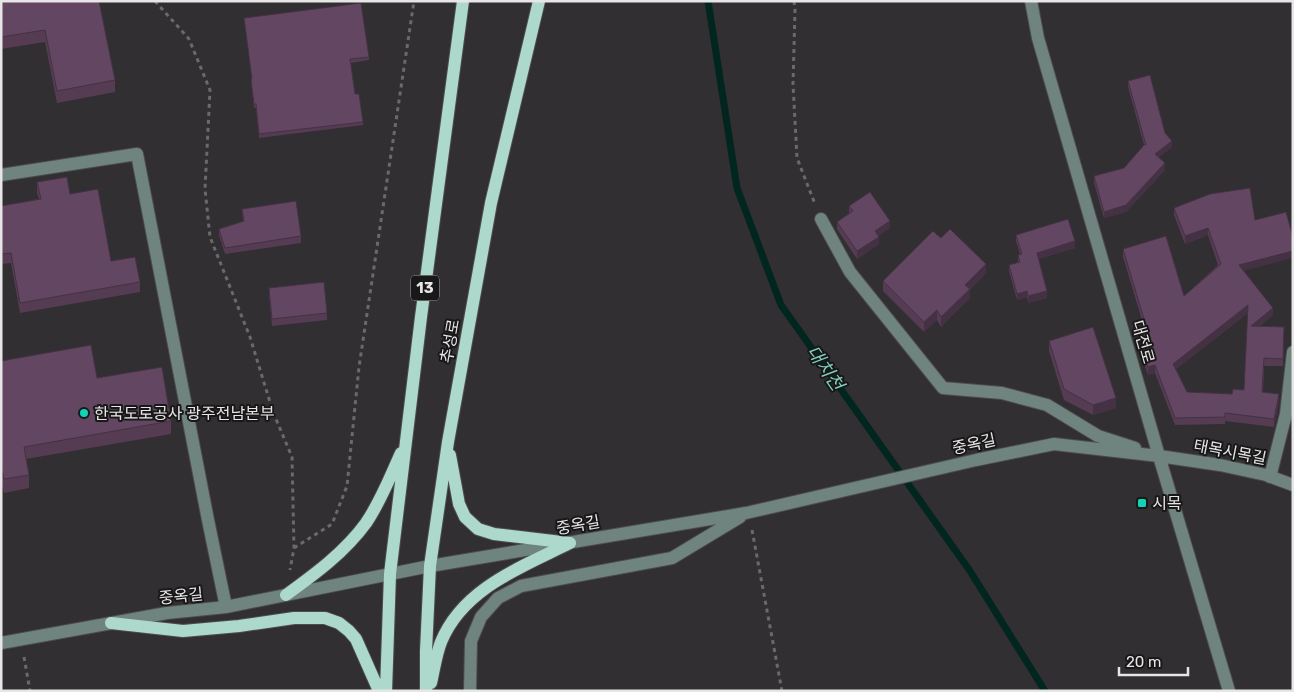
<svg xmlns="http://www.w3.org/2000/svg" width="1294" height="692" viewBox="0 0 1294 692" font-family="Rubik,'Noto Sans KR',sans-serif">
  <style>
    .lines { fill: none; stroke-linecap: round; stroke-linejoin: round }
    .stream { stroke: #00261f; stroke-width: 7 }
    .minor-casing { stroke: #4e4c4e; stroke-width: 14 }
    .major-casing { stroke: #4e4c4e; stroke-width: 14 }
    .path { stroke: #6b696a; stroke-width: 3; stroke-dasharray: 4 4; stroke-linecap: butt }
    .minor { stroke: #6f847e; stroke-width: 12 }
    .major { stroke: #add8cc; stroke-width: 12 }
    .wall { fill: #553c53; fill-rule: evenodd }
    .shaded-wall { fill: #453144 }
    .building { fill: #634661; stroke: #453144; fill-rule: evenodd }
    .poi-dot { fill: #0fd5b4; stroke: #191819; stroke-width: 2 }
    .labels { text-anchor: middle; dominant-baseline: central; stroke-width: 4; stroke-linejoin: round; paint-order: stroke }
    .shield { fill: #191819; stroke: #a9a8a8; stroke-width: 1 }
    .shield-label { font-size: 15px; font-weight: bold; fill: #e7e5e6 }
    .street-label { font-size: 16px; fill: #e7e5e6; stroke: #191819 }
    .poi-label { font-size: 16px; fill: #e7e5e6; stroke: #191819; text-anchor: start }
    .water-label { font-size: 18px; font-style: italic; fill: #80d2be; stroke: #191819 }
  </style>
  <rect width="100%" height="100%" fill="#312f31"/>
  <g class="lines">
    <path class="stream" d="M 708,1 L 737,188 L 781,305 L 970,571 L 1045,691"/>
    <g class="minor-casing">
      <path id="minor" d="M 1031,1 L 1038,38 L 1159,456 L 1229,691
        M 1,175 L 137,154 L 208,520 L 226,607
        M 821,219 L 850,272 L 943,388 L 1002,393 L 1047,405 L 1098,436 L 1135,448
        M 1270,477 L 1286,414 L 1293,352
        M 1,643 L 167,613 L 226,607 L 430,566 L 746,513 L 976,460 L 1054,444 L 1159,456 L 1220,465 L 1266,475 L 1293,485
        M 470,691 L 471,641 L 481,617 L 498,598 L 521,586 L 672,558 L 740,517"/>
    </g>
    <g class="major-casing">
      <path id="major" d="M 450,455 L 459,504 L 465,517 L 478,529 L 494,534 L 570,543
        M 286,595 C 315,574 345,552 366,523 C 381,501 390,477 401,453
        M 111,623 L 183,631 L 239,626 L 294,618 L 325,618 L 339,623 L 349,631 L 356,639 L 379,691
        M 431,683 C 434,670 436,655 441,642 C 463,588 522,567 570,543
        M 386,691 L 390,574 L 421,317 L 463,1
        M 426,691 L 426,651 L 430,566 L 448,442 L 491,203 L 539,1"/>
    </g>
    <path class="path" d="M 155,1 L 189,39 L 210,90 L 205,189 L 210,237 L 250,337 L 273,412 L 292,457 L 294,548 L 290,570
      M 794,1 L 795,10 L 793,84 L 797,158 L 815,204
      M 752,530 L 782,691
      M 294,548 L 332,524 L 347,486 L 359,367 L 414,1
      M 24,657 L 30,691"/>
    <use href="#minor" class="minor"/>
    <use href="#major" class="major"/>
  </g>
  <path class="wall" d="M 1,1 L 99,1 L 115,80 L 115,92 L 57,103 L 45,42 L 1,49 Z
    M 244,18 L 369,57 L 369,60 L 351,63 L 355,94 L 363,122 L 363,125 L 259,138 L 256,108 L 254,108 L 251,83 L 252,79 Z
    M 1128,81 L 1165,133 L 1172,147 L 1159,157 L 1165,170 L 1126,212 L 1104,218 L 1094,183 L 1094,176 L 1124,168 L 1144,145 L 1128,87 Z
    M 37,182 L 70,194 L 111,261 L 140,282 L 140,292 L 20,313 L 11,263 L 1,264 L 1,206 L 39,199 L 37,193 Z
    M 1210,194 L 1244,271 L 1273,315 L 1260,326 L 1284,327 L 1283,366 L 1264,366 L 1263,392 L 1279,402 L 1274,427 L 1225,421 L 1225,424 L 1175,425 L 1155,373 L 1148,375 L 1142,356 L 1142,349 L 1145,348 L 1141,336 L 1141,328 L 1144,327 L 1123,257 L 1123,249 L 1184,296 L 1218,265 L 1208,235 L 1185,244 L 1174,215 L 1174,208 ZM 1248,313 L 1244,390 L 1232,394 L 1187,392 L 1176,369 Z
    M 849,206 L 890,228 L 878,236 L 879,244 L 857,259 L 837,229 L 837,222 L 849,213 Z
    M 242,209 L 301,236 L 301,243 L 225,254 L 219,235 L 219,229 L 243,221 Z
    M 1016,235 L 1075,248 L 1038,259 L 1047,298 L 1028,303 L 1027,297 L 1017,300 L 1009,271 L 1009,265 L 1018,262 L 1018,255 L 1020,254 L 1016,241 Z
    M 941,238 L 986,273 L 970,290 L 970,298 L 941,327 L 937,320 L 924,332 L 883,291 L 883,281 Z
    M 269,288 L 327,313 L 327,320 L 272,326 L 269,295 Z
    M 1049,341 L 1116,408 L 1093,415 L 1064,400 L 1049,351 Z
    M 1,361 L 97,378 L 171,421 L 171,434 L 26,459 L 29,475 L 29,488 L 4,493 L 1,480 Z"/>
  <path class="shaded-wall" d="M 1172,141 L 1172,147 L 1155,160 L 1155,154 Z
    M 1165,163 L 1165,170 L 1126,212 L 1104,218 L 1104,212 Z
    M 890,221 L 890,228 L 875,238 L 875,231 Z
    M 1208,228 L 1208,235 L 1185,244 L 1185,236 Z
    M 879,237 L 879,244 L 857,259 L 857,251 Z
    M 1075,241 L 1075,248 L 1037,259 L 1037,253 Z
    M 1293,251 L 1293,258 L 1239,272 L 1239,265 Z
    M 986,264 L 986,273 L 970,290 L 970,298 L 941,327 L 941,317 L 965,285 Z
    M 1027,291 L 1027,297 L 1017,300 L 1017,294 Z
    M 1047,291 L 1047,298 L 1028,303 L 1028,296 Z
    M 1248,305 L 1248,313 L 1173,371 L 1173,364 Z
    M 1273,308 L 1273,315 L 1251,333 L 1251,326 Z
    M 937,310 L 937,320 L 924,332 L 924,322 Z
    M 1155,365 L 1155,373 L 1148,375 L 1148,367 Z
    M 1279,394 L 1279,402 L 1274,427 L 1274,419 Z
    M 1116,398 L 1116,408 L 1093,415 L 1093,405 Z"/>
  <path class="building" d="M 1,1 L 99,1 L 115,80 L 57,91 L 45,30 L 1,37 Z
    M 361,3 L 369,57 L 350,59 L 355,94 L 359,94 L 363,122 L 259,134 L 256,104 L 254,104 L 251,79 L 252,79 L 244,18 Z
    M 1150,75 L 1165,133 L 1172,141 L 1155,154 L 1165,163 L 1126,205 L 1104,212 L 1094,176 L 1124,168 L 1145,144 L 1146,145 L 1128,81 Z
    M 67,177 L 70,194 L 98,189 L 111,261 L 135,257 L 140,282 L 20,303 L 11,253 L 1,254 L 1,206 L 41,199 L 37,182 Z
    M 1250,188 L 1255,220 L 1286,212 L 1293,237 L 1293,251 L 1239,265 L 1273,308 L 1251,326 L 1284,327 L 1283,359 L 1264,358 L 1262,392 L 1279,394 L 1274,419 L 1225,413 L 1225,417 L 1175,418 L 1155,365 L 1148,367 L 1142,349 L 1148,347 L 1141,328 L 1146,326 L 1123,249 L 1166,236 L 1184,296 L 1221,264 L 1208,228 L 1185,236 L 1174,208 L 1210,194 ZM 1248,305 L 1244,390 L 1233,389 L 1232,394 L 1187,392 L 1173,364 Z
    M 870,192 L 890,221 L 875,231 L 879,237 L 857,251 L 837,222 L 853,211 L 849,206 Z
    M 296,201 L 301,236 L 225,248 L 219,229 L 244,221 L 242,209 Z
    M 1068,219 L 1075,241 L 1037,253 L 1047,291 L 1028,296 L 1027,291 L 1017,294 L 1009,265 L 1020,262 L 1018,255 L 1022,254 L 1016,235 Z
    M 950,229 L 986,264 L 965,285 L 970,289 L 941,317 L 937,310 L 924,322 L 883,281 L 933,231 L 941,238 Z
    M 324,282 L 327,313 L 272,319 L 269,288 Z
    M 1093,327 L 1116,398 L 1093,405 L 1064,389 L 1049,341 Z
    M 91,345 L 97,378 L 162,367 L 171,421 L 24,447 L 29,475 L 4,479 L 1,467 L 1,361 Z"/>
  <g class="poi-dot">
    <circle cx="84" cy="413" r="5"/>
    <rect x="1137" y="498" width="10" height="10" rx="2.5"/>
  </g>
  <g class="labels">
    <rect class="shield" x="411" y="275.5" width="28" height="25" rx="4"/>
    <g class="shield-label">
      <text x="425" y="288">13</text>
    </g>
    <g class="street-label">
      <text transform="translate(450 341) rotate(-80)">추성로</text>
      <text transform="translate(1143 342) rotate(74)">대전로</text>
      <text transform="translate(974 444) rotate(-12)">중옥길</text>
      <text transform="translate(1230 452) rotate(11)">태목시목길</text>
      <text transform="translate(578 525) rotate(-10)">중옥길</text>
      <text transform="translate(181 596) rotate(-6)">중옥길</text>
    </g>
    <g class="poi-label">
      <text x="94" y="413">한국도로공사 광주전남본부</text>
      <text x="1152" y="503">시목</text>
    </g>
    <g class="water-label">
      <text transform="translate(825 368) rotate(55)">대치천</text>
    </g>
  </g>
  <rect width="1294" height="692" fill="none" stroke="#e7e5e6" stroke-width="5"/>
  <path d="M1119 667v8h69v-8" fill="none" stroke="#e7e5e6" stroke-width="2.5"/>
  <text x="1126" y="667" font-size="15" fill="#e7e5e6" stroke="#191819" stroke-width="4" paint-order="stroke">20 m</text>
</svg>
